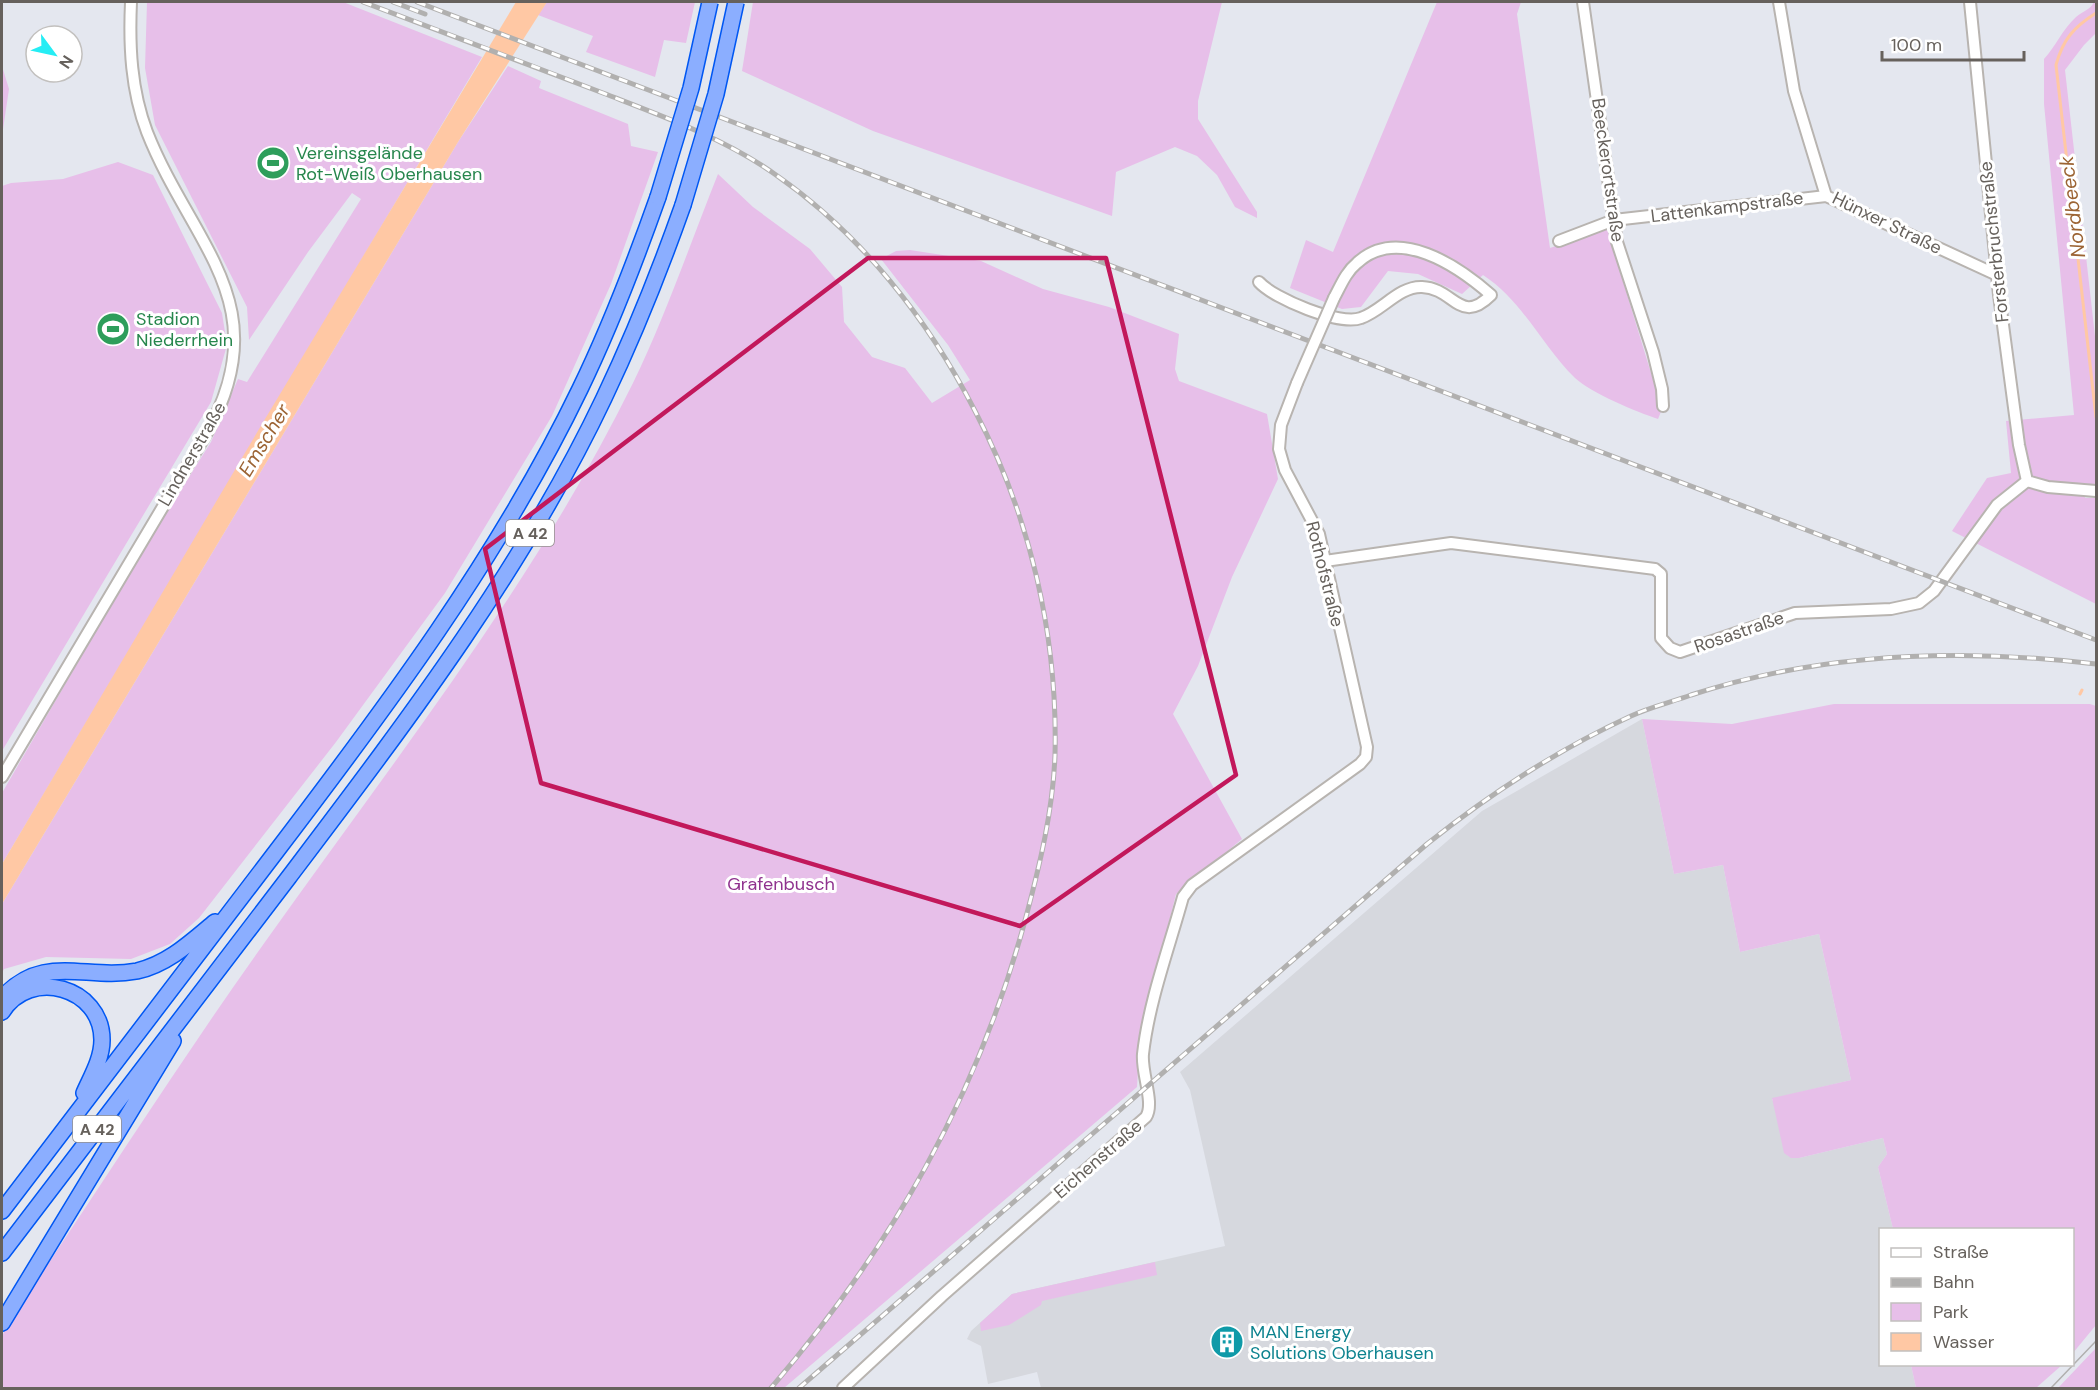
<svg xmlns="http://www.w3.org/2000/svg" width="2098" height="1390" viewBox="0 0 2098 1390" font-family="'DM Sans',sans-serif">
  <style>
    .industrial { fill: #d6d8de }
    .green { fill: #e7bfe9 }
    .water { fill: #ffc8a4 }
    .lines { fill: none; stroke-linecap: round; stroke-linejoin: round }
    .stream { stroke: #ffc8a4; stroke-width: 3 }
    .minor-casing { stroke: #b8b4b0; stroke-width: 14 }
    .highway-casing { stroke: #0057f3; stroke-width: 18 }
    .minor { stroke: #fff; stroke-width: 10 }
    .highway { stroke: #8baeff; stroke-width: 15 }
    .tram { stroke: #b1b0af; stroke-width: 1.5 }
    .rail-casing { stroke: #b1b0af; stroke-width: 5 }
    .rail { stroke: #fff; stroke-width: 3; stroke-dasharray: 9; stroke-linecap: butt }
    .minor-bridge-casing { stroke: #b8b4b0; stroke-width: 14; stroke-linecap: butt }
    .highway-bridge-casing { stroke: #0057f3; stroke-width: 18; stroke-linecap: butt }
    .minor-bridge { stroke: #fff; stroke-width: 10 }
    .highway-bridge { stroke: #8baeff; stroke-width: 15 }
    .marked { fill: none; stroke: #c2185b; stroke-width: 4.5; stroke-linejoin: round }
    .labels { text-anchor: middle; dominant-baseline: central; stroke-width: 6; stroke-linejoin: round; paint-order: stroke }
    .shield { fill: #fff; stroke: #94908d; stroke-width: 1.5 }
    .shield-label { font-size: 16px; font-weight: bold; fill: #66615c }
    .leisure-label { font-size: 18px; fill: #27864d; stroke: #fff; text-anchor: start }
    .street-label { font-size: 18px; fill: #66615c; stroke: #fff }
    .park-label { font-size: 18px; fill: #8f328e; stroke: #fff }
    .culture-label { font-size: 18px; fill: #0d838f; stroke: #fff; text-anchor: start }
    .water-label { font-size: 20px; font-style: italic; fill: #9c6434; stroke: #fff }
  </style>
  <rect width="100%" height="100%" fill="#e4e7ef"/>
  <path class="industrial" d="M 1642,719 L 1674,874 L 1723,865 L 1740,952 L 1819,934 L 1851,1080 L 1772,1099 L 1799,1158 L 1883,1138 L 1887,1154 L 1878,1167 L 1893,1229 L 1880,1230 L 1880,1364 L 1911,1365 L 1916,1388 L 1041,1388 L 1037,1372 L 988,1384 L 981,1346 L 967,1339 L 971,1331 L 1012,1294 L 1225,1246 L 1190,1090 L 1180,1072 L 1482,811 Z"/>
  <path class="green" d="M 147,2 L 343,2 L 482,57 L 2,864 L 2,793 L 143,550 L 211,442 L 238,379 L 247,382 L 361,199 L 352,193 L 308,252 L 249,340 L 247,307 L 155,125 L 145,68 Z
    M 547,2 L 695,2 L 686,43 L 664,40 L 655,77 L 586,52 L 593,36 L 538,15 Z
    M 753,2 L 1222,2 L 1198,101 L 1198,119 L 1257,212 L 1257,218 L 1235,207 L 1217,175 L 1197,156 L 1175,147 L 1116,172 L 1112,216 L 873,131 L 742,71 Z
    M 1437,2 L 1521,2 L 1517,14 L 1550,248 L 1607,229 L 1662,409 L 1658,419 C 1637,412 1591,393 1575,378 C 1542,346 1523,301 1483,275 L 1462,294 L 1418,274 L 1388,271 L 1361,307 L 1342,309 L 1290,288 L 1306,240 L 1333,252 Z
    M 2094,2 L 2096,2 L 2096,33 L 2084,45 L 2065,70 L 2096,345 L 2096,485 L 2082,483 L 2085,498 L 2096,498 L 2096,604 L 1952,531 L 1987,478 L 2011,473 L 2006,421 L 2074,415 L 2044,104 L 2044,59 C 2056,46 2062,30 2076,17 C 2083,11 2090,10 2094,2 Z
    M 2,66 L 9,89 L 2,136 Z
    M 508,66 L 541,81 L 539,88 L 628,124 L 631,146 L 658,152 L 611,284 L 552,416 L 445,593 L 336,742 L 199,918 L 170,944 L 131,959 L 46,957 L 4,969 L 2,973 L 2,904 L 458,142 Z
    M 118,162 L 153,175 L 222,313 L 227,345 L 211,402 L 2,751 L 2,186 L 11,183 L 63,179 Z
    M 718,174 L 753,207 L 810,249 L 842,287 L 844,322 L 872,357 L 905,368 L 932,403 L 970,380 L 948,345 L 881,259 L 896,251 L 910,250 L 981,261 L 1043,289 L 1109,307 L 1179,334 L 1175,369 L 1179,381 L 1267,414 L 1278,479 L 1232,577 L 1198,666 L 1173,714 L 1242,839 L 1176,894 L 1140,1038 L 1137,1087 L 784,1388 L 4,1388 L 2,1384 L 2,1338 L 5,1328 C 92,1200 175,1068 265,942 C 394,760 534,584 633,383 C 666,315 690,244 718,174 Z
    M 1834,704 L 2090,704 L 2096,706 L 2096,1325 L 2073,1353 L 2072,1230 L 1893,1229 L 1878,1167 L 1887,1154 L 1883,1138 L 1799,1158 L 1791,1158 L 1784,1153 L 1772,1098 L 1851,1080 L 1819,934 L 1740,952 L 1723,865 L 1674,874 L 1642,719 L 1732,724 Z
    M 1155,1262 L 1157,1275 L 1042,1301 L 1041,1305 L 1009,1325 L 981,1331 L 980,1323 L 1012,1294 Z
    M 2096,1348 L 2096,1388 L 2058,1388 Z
    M 1911,1365 L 1911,1364 L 2062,1365 L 2036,1388 L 1916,1388 Z"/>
  <path class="water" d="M 516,2 L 547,2 L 458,142 L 2,904 L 2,864 L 262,424 Z"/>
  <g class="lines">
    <path class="stream" d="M 2096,13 C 2074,27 2063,39 2056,65 L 2096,417
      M 2080,694 L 2082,690"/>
    <g class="minor-casing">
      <path id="minor" d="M 1583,2 L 1617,242 L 1653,352 L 1662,389 L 1663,406
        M 1779,2 L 1794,91 L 1826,196 L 1997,275
        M 1970,2 L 1999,295 L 2019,445 L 2027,481
        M 1559,241 L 1614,220 L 1826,196
        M 1259,282 C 1274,299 1340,326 1361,318 C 1382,311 1399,286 1422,287 C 1454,288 1460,326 1491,295 C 1458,266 1398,225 1357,263 C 1346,272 1341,285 1334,298
        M 2027,481 L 2048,487 L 2096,491
        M 1325,561 L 1451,543 L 1655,569 L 1661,574 L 1661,638 L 1670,648 L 1680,652 L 1795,613 L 1891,609 L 1919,603 L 1934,591 L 1997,505 L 2027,481
        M 2,777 L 208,431 C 278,303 191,244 147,132 C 131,90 129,46 131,2
        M 843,1388 L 942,1296 L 1146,1117 C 1155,1103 1141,1073 1143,1054 C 1149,1001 1169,948 1183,897 L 1192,885 L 1360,764 L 1366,757 L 1367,747 L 1319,534 L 1285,470 L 1279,449 L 1281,425 L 1297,383"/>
    </g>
    <g class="highway-casing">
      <path id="highway" d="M 2,998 C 44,952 86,981 137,971 C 168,964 191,942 215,922
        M 2,1012 C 30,967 102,987 102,1040 C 102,1059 91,1077 84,1093
        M 2,1211 C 92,1093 182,975 272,857 C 385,709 499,557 580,389 C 610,327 635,262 658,197
        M 2,1253 C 98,1128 194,1003 289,877 C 404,725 522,571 604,398 C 634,335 660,270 683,205
        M 2,1323 L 173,1041"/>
    </g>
    <use href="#minor" class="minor"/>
    <use href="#highway" class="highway"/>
    <path class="tram" d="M 2051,1388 L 2096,1341"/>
    <g class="rail-casing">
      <path id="rail" d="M 363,2 C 443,32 523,62 603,93 C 662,116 724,138 776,175 C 861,234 928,319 975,411 C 1030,516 1058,636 1055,755 C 1053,810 1040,864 1026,917 C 978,1096 891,1248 771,1388
        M 393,2 L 425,14
        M 417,2 L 2096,640
        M 799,1388 L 1427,844 C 1491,793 1557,750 1631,716 C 1650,707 1672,702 1691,695 C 1823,652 1960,648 2096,664"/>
    </g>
    <use href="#rail" class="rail"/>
    <g class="minor-bridge-casing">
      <path id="minor-bridge" d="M 1297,383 L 1334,298"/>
    </g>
    <g class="highway-bridge-casing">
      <path id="highway-bridge" d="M 658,197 L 691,88 L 710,2
        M 683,205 L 716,94 L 736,2"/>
    </g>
    <use href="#minor-bridge" class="minor-bridge"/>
    <use href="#highway-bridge" class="highway-bridge"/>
  </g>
  <path class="marked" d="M 868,258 L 1106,258 L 1236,775 L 1020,926 L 541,783 L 485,549 Z"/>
  <defs>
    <g id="stadium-disc" transform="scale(1.725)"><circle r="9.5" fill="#2e9e5b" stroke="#fff"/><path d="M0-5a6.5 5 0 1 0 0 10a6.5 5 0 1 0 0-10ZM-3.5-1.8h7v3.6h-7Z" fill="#fff"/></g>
    <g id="building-disc" transform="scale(1.725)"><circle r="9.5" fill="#0f9aa8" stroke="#fff"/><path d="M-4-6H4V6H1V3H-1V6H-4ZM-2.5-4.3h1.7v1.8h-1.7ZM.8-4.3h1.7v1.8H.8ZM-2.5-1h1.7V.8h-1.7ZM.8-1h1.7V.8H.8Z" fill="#fff"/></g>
  </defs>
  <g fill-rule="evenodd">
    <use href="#stadium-disc" x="273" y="163"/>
    <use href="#stadium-disc" x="113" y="329"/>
    <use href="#building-disc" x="1227" y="1342"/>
  </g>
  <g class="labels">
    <g class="shield">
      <rect x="506" y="520" width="48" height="26" rx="4.5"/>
      <rect x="73" y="1116" width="48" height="26" rx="4.5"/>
    </g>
    <g class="shield-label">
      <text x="530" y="533">A 42</text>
      <text x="97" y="1129">A 42</text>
    </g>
    <g class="leisure-label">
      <text x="296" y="153">Vereinsgelände<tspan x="296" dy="21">Rot-Weiß Oberhausen</tspan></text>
      <text x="136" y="319">Stadion<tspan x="136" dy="21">Niederrhein</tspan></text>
    </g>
    <g class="street-label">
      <text transform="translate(1608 170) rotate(82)">Beeckerortstraße</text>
      <text transform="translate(1727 207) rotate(-7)">Lattenkampstraße</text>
      <text transform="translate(1887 223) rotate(26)">Hünxer Straße</text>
      <text transform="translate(1994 242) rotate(-96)">Forsterbruchstraße</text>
      <text transform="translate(192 454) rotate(-60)">Lindnerstraße</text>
      <text transform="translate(1325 574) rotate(76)">Rothofstraße</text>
      <text transform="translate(1739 632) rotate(-19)">Rosastraße</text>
      <text transform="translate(1098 1159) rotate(-41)">Eichenstraße</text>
    </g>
    <g class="park-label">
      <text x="781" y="884">Grafenbusch</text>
    </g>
    <g class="culture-label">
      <text x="1250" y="1332">MAN Energy<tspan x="1250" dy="21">Solutions Oberhausen</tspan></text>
    </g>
    <g class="water-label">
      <text transform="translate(2072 207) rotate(-97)">Nordbeeck</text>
      <text transform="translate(264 440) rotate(-59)">Emscher</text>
    </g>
  </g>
  <rect width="2098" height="1390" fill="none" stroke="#66615c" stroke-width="6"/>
  <rect x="1879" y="1228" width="195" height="138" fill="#ffffff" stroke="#c2c0be" stroke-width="1.5"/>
  <rect x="1891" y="1248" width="30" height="9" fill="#ffffff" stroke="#c2c0be" stroke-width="1.5"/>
  <text x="1933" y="1258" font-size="18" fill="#66615c">Straße</text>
  <rect x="1891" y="1278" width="30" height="9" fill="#b1b0af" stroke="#c2c0be" stroke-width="1.5"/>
  <text x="1933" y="1288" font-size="18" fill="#66615c">Bahn</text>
  <rect x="1891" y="1303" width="30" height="18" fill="#e7bfe9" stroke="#c2c0be" stroke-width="1.5"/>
  <text x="1933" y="1318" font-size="18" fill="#66615c">Park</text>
  <rect x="1891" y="1333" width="30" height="18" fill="#ffc8a4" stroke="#c2c0be" stroke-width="1.5"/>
  <text x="1933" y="1348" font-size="18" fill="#66615c">Wasser</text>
  <g transform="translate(54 54) rotate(123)"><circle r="28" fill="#ffffff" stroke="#c2c0be" stroke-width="1.5"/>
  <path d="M0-4.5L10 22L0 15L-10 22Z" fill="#25edf4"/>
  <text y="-9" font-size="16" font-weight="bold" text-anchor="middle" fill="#66615c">N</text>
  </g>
  <path d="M1882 51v9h142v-9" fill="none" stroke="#66615c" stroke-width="3"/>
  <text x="1891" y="51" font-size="18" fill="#66615c" stroke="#ffffff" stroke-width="4.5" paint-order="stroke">100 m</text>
</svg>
